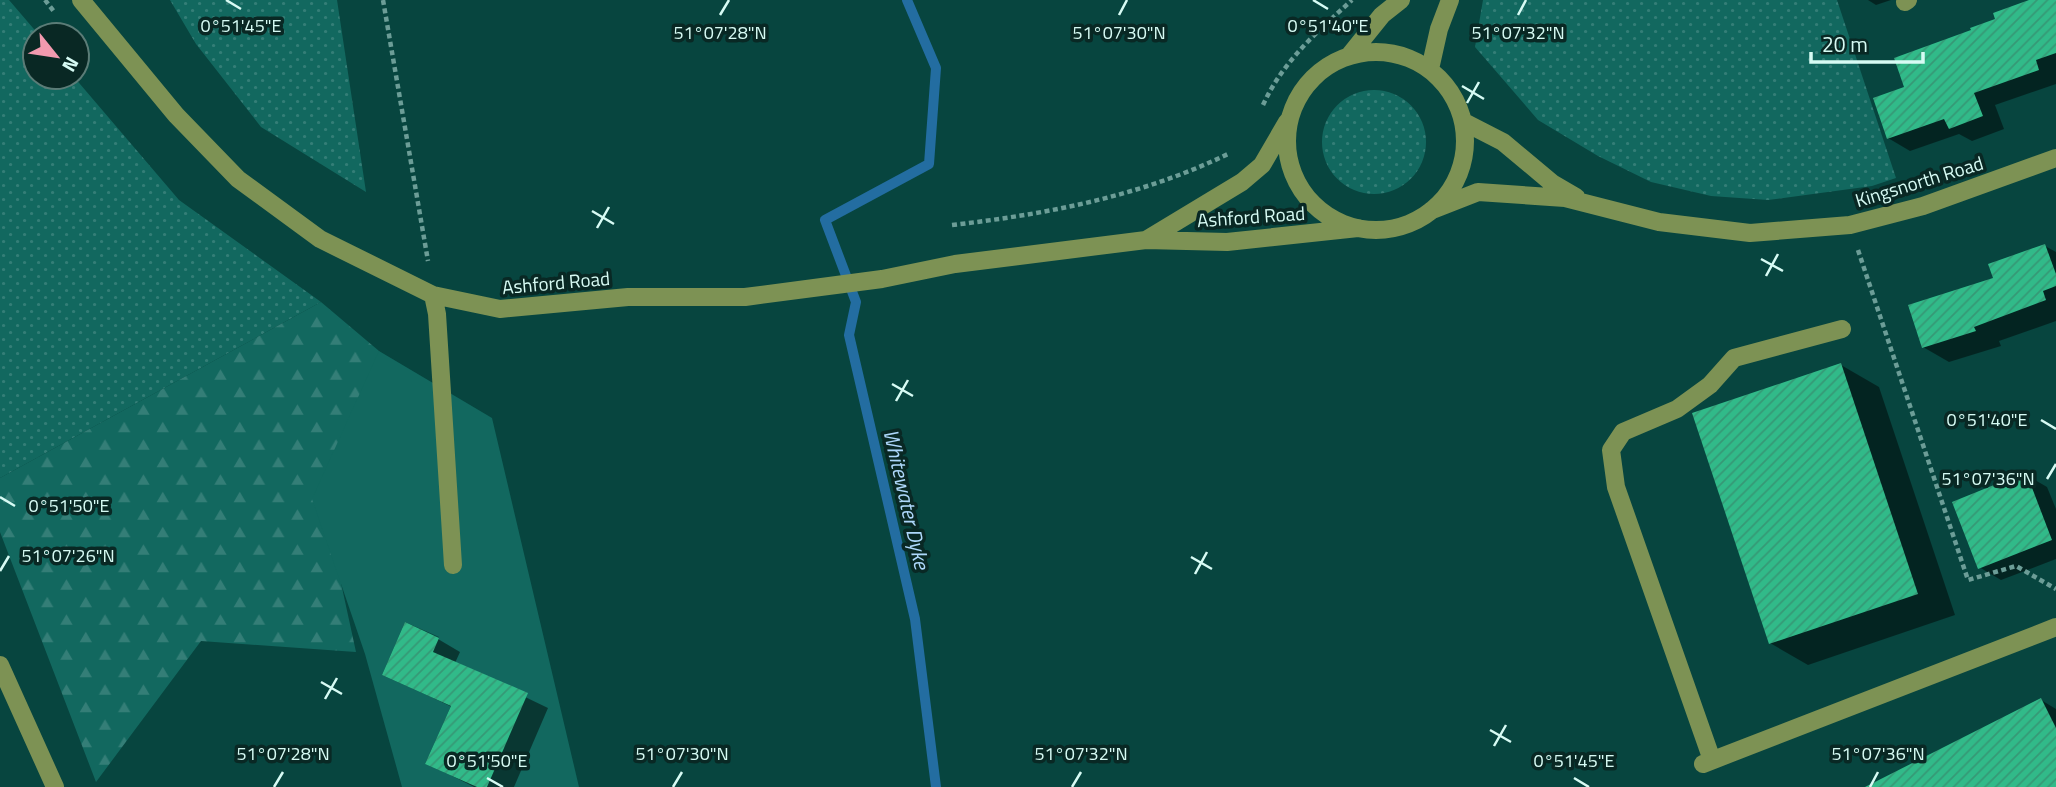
<svg xmlns="http://www.w3.org/2000/svg" width="2056" height="787" viewBox="0 0 2056 787" font-family="'Titillium Web',sans-serif">
  <style>
    .grass { fill: url(#grass-dots) }
    .forest { fill: url(#forest-firs) }
    .garden { fill: #12685f }
    .shadow { fill: #0007 }
    .lines { fill: none; stroke-linecap: round; stroke-linejoin: round }
    .stream { stroke: #236da1; stroke-width: 10 }
    .building { fill: url(#building-hatch) }
    .path { stroke: #6c9d97; stroke-width: 4.5; stroke-dasharray: 5 3.5; stroke-linecap: butt }
    .minor { stroke: #7d9254; stroke-width: 18 }
    .ticks { fill: none; stroke: #d7fbf4; stroke-width: 2.5 }
    .labels { text-anchor: middle; dominant-baseline: central; stroke-width: 7; stroke-linejoin: round; paint-order: stroke }
    .street-label { font-size: 19px; fill: #d7fbf4; stroke: #092824 }
    .water-label { font-size: 21px; font-style: italic; fill: #aed8fb; stroke: #092824 }
    .ticks-label { font-size: 18px; text-anchor: middle; fill: #d7fbf4; stroke: #092824; stroke-width: 7; stroke-linejoin: round; paint-order: stroke }
  </style>
  <defs>
    <pattern id="grass-dots" width="8" height="8" patternUnits="userSpaceOnUse" patternTransform="scale(1.75)"><rect width="8" height="8" fill="#12685f"/><path d="M2 2h.1M6 6h.1" fill="none" stroke="#347e77" stroke-width="1.8" stroke-linecap="round"/></pattern>
    <pattern id="forest-firs" width="22" height="20" patternUnits="userSpaceOnUse" patternTransform="scale(1.75)"><rect width="22" height="20" fill="#12685f"/><path d="M5 1l3.5 6h-7zM16 11l3.5 6h-7z" fill="#347e77"/></pattern>
    <pattern id="building-hatch" width="6" height="6" patternUnits="userSpaceOnUse" patternTransform="scale(1.75)"><rect width="6" height="6" fill="#31ba89"/><path d="M-1 1l2-2M0 6l6-6M5 7l2-2" fill="none" stroke="#369976"/></pattern>
  </defs>
  <rect width="100%" height="100%" fill="#07453f"/>
  <path class="grass" d="M 0,0 L 9,0 L 39,35 L 35,35 L 35,77 L 74,77 L 179,200 L 321,302 L 0,478 Z
    M 170,0 L 337,0 L 366,192 L 261,127 L 196,44 Z
    M 1483,0 L 1837,0 L 1896,178 L 1872,186 L 1768,200 L 1711,196 L 1651,182 L 1598,156 L 1538,120 L 1475,47 Z
    M1322 142a52 52 0 1 1 104 0a52 52 0 1 1-104 0Z"/>
  <path class="forest" d="M 321,302 L 379,351 L 411,445 L 341,583 L 356,652 L 201,641 L 96,782 L 0,532 L 0,478 Z"/>
  <path class="garden" d="M 379,351 L 492,418 L 579,787 L 487,787 L 527,694 L 433,652 L 439,637 L 405,622 L 382,675 L 451,706 L 425,764 L 477,787 L 402,787 L 365,654 L 312,499 Z"/>
  <path class="shadow" d="M 1868,0 L 1891,0 L 1876,5 Z
    M 2052,0 L 2056,0 L 2056,84 L 1995,105 L 2004,129 L 1972,141 L 1959,134 L 1910,151 L 1888,138 L 1906,88 Z
    M 2045,246 L 2056,252 L 2056,321 L 1999,341 L 2001,346 L 1949,362 L 1923,347 L 1996,279 Z
    M 1841,365 L 1879,387 L 1955,615 L 1808,665 L 1770,643 Z
    M 2025,474 L 2047,487 L 2056,509 L 2056,559 L 2001,580 L 1979,567 Z
    M 438,639 L 460,652 L 455,663 L 548,708 L 514,787 L 474,787 L 427,763 L 452,707 L 384,674 Z
    M 2041,700 L 2056,709 L 2056,787 L 1869,787 Z"/>
  <g class="lines">
    <path class="stream" d="M 907,0 L 936,68 L 929,164 L 825,220 L 856,302 L 849,335 L 915,619 L 936,787"/>
  </g>
  <path class="building" d="M 2029,0 L 2056,0 L 2056,53 L 2036,60 L 2039,70 L 1974,93 L 1983,116 L 1949,129 L 1944,119 L 1887,139 L 1873,98 L 1904,87 L 1894,58 L 1971,30 L 1970,28 L 1995,19 L 1993,13 Z
    M 2045,244 L 2056,274 L 2056,286 L 2043,291 L 2046,300 L 1974,327 L 1976,331 L 1922,348 L 1908,305 L 1993,278 L 1988,264 Z
    M 1841,363 L 1918,594 L 1769,644 L 1692,413 Z
    M 2026,472 L 2052,540 L 1978,569 L 1952,502 Z
    M 405,622 L 439,638 L 433,652 L 528,693 L 487,787 L 477,787 L 425,764 L 451,706 L 382,675 Z
    M 2041,698 L 2056,728 L 2056,787 L 1865,787 Z"/>
  <g class="lines">
    <path class="path" d="M 45,0 L 55,13
      M 383,0 L 428,261
      M 1263,105 C 1283,61 1317,32 1352,0
      M 952,225 C 1048,214 1141,196 1228,154
      M 1858,250 L 1968,580 L 2016,566 L 2056,589"/>
    <path class="minor" d="M 81,0 L 176,115 L 238,179 L 320,239 L 433,295 L 500,309 L 628,297 L 745,297 L 882,279 L 955,264 L 1146,240 L 1227,242 L 1358,228
      M 1905,2 L 1908,0
      M1287 141a89 89 0 1 1 178 0a89 89 0 1 1-178 0Z
      M 1349,56 L 1382,15 L 1401,0
      M 1430,69 L 1439,29 L 1450,0
      M 1464,122 L 1503,142 L 1552,183 L 1576,197
      M 1432,210 L 1478,192 L 1565,198 L 1659,222 L 1750,233 L 1850,225 L 1923,206 L 2056,158
      M 1146,240 L 1242,182 L 1262,165 L 1287,122
      M 433,295 L 437,314 L 453,565
      M 0,665 L 55,787
      M 1712,760 L 1616,487 L 1611,450 L 1623,432 L 1677,409 L 1710,385 L 1734,358 L 1842,329
      M 1703,764 L 2056,627"/>
  </g>
  <path class="ticks" d="M 226,0 L 241,9M 1313,0 L 1328,9M 720,15 L 729,0M 1119,15 L 1127,0M 1518,15 L 1526,0M 1462,86 L 1484,99M 1467,103 L 1479,82M 592,211 L 614,224M 597,228 L 609,207M 1761,259 L 1783,271M 1766,276 L 1778,254M 892,384 L 913,396M 896,401 L 908,380M 2041,420 L 2056,429M 2047,479 L 2056,464M 0,497 L 15,506M 1191,557 L 1212,569M 0,571 L 9,556M 1195,574 L 1207,552M 321,682 L 342,694M 325,699 L 337,678M 1490,730 L 1511,742M 1494,746 L 1506,725M 487,778 L 503,787M 1574,778 L 1589,787M 274,787 L 283,772M 673,787 L 682,772M 1072,787 L 1081,772M 1870,787 L 1878,772"/>
  <g class="labels">
    <g class="street-label">
      <text transform="translate(1919 181) rotate(-17)">Kingsnorth Road</text>
      <text transform="translate(1251 216) rotate(-4)">Ashford Road</text>
      <text transform="translate(556 282) rotate(-5)">Ashford Road</text>
    </g>
    <g class="water-label">
      <text transform="translate(907 499) rotate(77)">Whitewater Dyke</text>
    </g>
  </g>
  <g class="ticks-label">
    <text x="241" y="32">0°51'45"E</text>
    <text x="1328" y="32">0°51'40"E</text>
    <text x="720" y="39">51°07'28"N</text>
    <text x="1119" y="39">51°07'30"N</text>
    <text x="1518" y="39">51°07'32"N</text>
    <text x="1987" y="426">0°51'40"E</text>
    <text x="1988" y="485">51°07'36"N</text>
    <text x="69" y="512">0°51'50"E</text>
    <text x="68" y="562">51°07'26"N</text>
    <text x="283" y="760">51°07'28"N</text>
    <text x="682" y="760">51°07'30"N</text>
    <text x="1081" y="760">51°07'32"N</text>
    <text x="1878" y="760">51°07'36"N</text>
    <text x="487" y="767">0°51'50"E</text>
    <text x="1574" y="767">0°51'45"E</text>
  </g>
  <g transform="translate(56 56) rotate(120)"><circle r="33" fill="#092824" stroke="#5b7c77" stroke-width="2"/>
  <path d="M0-5L12 26L0 18L-12 26Z" fill="#f29aaf"/>
  <text y="-10" font-size="19" font-weight="bold" text-anchor="middle" fill="#d7fbf4">N</text>
  </g>
  <path d="M1811 52v10h112v-10" fill="none" stroke="#d7fbf4" stroke-width="3.5"/>
  <text x="1822" y="52" font-size="21" fill="#d7fbf4" stroke="#092824" stroke-width="5" paint-order="stroke">20 m</text>
</svg>
